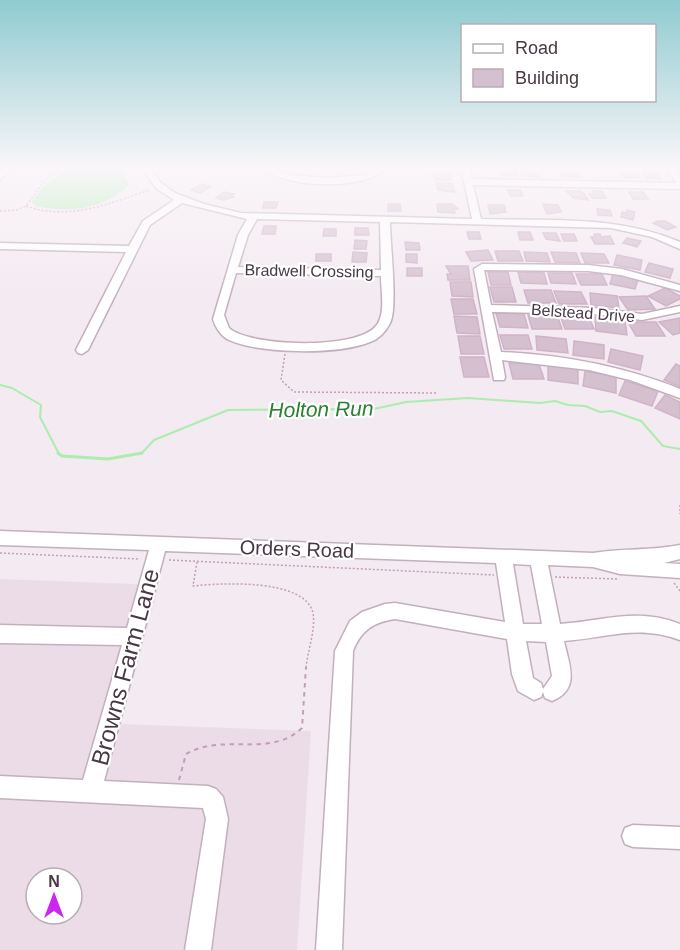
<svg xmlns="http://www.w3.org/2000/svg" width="680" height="950" viewBox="0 0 680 950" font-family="Helvetica,sans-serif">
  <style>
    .residential { fill: #ecdce7; fill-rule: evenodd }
    .water { fill: #aaedaf }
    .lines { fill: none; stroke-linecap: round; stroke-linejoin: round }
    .stream-far1 { stroke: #aaedaf; stroke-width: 2 }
    .stream { stroke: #aaedaf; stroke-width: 3 }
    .building { fill: #d5c0d0; stroke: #d0b3c8; stroke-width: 1.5 }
    .minor-casing { stroke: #c2b0bd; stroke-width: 3 }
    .path-far1 { stroke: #c19fb6; stroke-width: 1.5; stroke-dasharray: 2 2; stroke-linecap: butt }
    .path { stroke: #c19fb6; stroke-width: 2; stroke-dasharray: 4.5 4.5; stroke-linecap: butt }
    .minor { fill: #fff; fill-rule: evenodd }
    .labels { text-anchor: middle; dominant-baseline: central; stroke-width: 4.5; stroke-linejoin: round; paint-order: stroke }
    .far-street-label { font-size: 16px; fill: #483844; stroke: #fff }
    .street-label { font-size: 20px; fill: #483844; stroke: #fff }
    .water-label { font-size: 21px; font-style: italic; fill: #2b8032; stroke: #fff }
    .near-street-label { font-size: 24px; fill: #483844; stroke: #fff }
  </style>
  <rect width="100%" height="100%" fill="#f4eaf1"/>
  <path class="residential" d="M 0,579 L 159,585 L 121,724 L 311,731 L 297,950 L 0,950 ZM 36,878 L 72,878 L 72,914 L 36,914 Z"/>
  <path class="water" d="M 70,167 L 120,167 L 129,185 C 105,208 72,214 36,206 L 32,202 C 40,187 56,177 70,167 Z"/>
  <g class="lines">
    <path class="stream-far1" d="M 0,385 L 12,388 L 41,405 L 40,417 L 59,454
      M 135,454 L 141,454 L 154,440 L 228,410 L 374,409 L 406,402 L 468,398 L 540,403 L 555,401 L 568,405 L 585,406 L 600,412 L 612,411 L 641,421 L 663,446 L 680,449"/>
    <path class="stream" d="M 58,453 L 62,456 L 108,459 L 142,453"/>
  </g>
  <path class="building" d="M 499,168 L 515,168 L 518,175 L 502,176 Z
    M 520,169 L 532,170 L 539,177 L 523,176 Z
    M 563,171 L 577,171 L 581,177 L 563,177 L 560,173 Z
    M 642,172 L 656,172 L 661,179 L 646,178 Z
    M 435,173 L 451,173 L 452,177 L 447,177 L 451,180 L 436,180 L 431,175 Z
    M 621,173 L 637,173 L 640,177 L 625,178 Z
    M 436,183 L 452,183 L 455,192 L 438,190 Z
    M 201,184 L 211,187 L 200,193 L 191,190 Z
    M 507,190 L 520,190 L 523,196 L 511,196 Z
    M 566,191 L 580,191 L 584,193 L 588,200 L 574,198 Z
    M 593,191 L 602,191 L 606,198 L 592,198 L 589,194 L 594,194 Z
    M 224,192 L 234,194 L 231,196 L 234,197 L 224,200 L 216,198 Z
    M 629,192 L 643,192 L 648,199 L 633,199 Z
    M 264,202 L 278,202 L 276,208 L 263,208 Z
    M 388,204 L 400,204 L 401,211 L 388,211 Z
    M 437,204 L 452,204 L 458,209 L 454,209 L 455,213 L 438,212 Z
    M 543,204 L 558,205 L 561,212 L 547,214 Z
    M 488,205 L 504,205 L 506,212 L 490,214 Z
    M 597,209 L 610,210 L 612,216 L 598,215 Z
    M 627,210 L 635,212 L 633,220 L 621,217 L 622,212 L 626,213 Z
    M 658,221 L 665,221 L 676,227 L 667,230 L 653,223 Z
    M 264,226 L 276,226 L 275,234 L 262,234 Z
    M 355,228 L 368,228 L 369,235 L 355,235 Z
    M 324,229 L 336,229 L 336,236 L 323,236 Z
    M 467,232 L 479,232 L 481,239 L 469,239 Z
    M 518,232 L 530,232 L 533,240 L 520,240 Z
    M 543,233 L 556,233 L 560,241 L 546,239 Z
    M 561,234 L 574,234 L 577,241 L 564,241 Z
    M 594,234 L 600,234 L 601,237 L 610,236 L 614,244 L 595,244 L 591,237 L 595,237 Z
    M 627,238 L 641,241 L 637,247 L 623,243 Z
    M 355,240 L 367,241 L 366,249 L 354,249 Z
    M 405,242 L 419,243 L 420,250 L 406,250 Z
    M 488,250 L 493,260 L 471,261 L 466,252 Z
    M 495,251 L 519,251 L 523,261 L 498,261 Z
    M 353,252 L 367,253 L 366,262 L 352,262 Z
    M 524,252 L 547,253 L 550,262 L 526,261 Z
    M 551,252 L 576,253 L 580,263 L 555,262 Z
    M 581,253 L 604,254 L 609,263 L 585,263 Z
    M 316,254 L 331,254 L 331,261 L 316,261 Z
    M 406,254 L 417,254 L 417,263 L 406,262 Z
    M 617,255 L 642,260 L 640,270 L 614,265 Z
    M 649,263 L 673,269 L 670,278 L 645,272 Z
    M 446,266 L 468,266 L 470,280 L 448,280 L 447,274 L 451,274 Z
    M 407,268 L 422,268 L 422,276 L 407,276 Z
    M 488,272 L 508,272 L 511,285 L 491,285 Z
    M 518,272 L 544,273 L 547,284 L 521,283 Z
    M 548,273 L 572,273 L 576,284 L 551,283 Z
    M 576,274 L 602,274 L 607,285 L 581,285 Z
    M 613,274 L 638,280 L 635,289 L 610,284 Z
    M 450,282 L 471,282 L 473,297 L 452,296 Z
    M 490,287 L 512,287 L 516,302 L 494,302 Z
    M 665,288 L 680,296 L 680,299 L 666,306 L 648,296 Z
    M 524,290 L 551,290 L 556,303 L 528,303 Z
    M 554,291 L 581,292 L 587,304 L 559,304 Z
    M 590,293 L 617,296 L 619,308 L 591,305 Z
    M 646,296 L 655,309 L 628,310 L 619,297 Z
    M 451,299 L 473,299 L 477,314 L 454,314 Z
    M 496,313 L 524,314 L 528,328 L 500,327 Z
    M 528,315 L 557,315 L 562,329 L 532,329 Z
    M 560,315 L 588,315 L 594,329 L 565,329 Z
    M 454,316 L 477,317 L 480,334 L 457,333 Z
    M 595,317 L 625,321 L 627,335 L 596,331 Z
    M 680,318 L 680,333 L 673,335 L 659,322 Z
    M 628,322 L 656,322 L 665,336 L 636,336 Z
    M 500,335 L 528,335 L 532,349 L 504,349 Z
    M 458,336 L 480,336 L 484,354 L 461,354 Z
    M 536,336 L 566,339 L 568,353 L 537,350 Z
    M 574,341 L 604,345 L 604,359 L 573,355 Z
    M 611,349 L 643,356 L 640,370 L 608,362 Z
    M 460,357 L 484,357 L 489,377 L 464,377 Z
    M 509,363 L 539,364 L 544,379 L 513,379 Z
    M 676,364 L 680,366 L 680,387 L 664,380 Z
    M 548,365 L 578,369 L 578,384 L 548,380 Z
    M 585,371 L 616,377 L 616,393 L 583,386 Z
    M 625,381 L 658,391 L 652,406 L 619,395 Z
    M 665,395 L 680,402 L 680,419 L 655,408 Z"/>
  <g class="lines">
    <g class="minor-casing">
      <path id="minor" d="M 6,167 L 15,167 L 0,179 L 0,172 Z
        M 141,167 L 149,167 L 161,183 L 175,193 L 204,204 L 241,213 L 472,219 L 461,167 L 469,167 L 472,179 L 677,183 L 665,167 L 673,167 L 680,176 L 680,189 L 473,185 L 481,219 C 548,221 617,215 680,242 L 680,249 L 652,237 L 611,228 L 390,222 C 390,243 398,308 390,323 C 386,331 379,339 370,342 C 338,355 261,354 229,340 C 221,336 215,327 213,319 L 238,235 L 247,219 L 182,203 L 150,225 L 88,350 L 82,354 L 78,353 L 76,350 L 126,252 L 0,249 L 0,243 L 129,246 L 143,221 L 174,200 L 157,189 ZM 257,219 L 380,222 L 381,270 L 238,267 L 248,235 ZM 236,273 L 381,276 C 381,291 386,314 376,326 C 357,350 250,347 229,328 L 224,315 Z
        M 261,167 L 271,167 L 289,175 L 326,178 L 363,175 L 380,167 L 389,167 C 366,191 285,189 261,167 Z
        M 482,264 L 588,265 L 622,269 L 680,285 L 680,291 L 621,275 L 588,271 L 484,270 L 491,305 L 594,308 L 642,314 L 680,306 L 680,312 L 642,320 L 594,314 L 492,312 L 501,352 C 563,355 622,366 680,389 L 680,398 L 630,380 L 589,370 L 502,360 L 505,377 L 504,380 L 494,380 L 474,269 Z
        M 0,531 L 593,553 C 622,548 651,551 680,545 L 680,559 L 664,563 L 680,564 L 680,578 L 620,574 L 593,567 L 548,565 L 560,624 C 604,621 637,607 680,624 L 680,640 C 637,624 607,638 564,641 C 569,665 581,689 552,701 L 545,698 L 543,692 L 541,697 L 534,700 L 518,691 L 512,674 L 507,639 L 395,619 C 374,622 361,630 353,651 L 342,950 L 316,950 L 335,651 L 350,621 L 362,612 L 385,604 L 395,603 L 505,622 L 496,563 L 165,551 L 104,781 L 208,786 L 216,789 L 223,797 L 228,819 L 211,950 L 185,950 L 206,819 L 203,808 L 0,798 L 0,776 L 83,780 L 122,645 L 0,643 L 0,625 L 127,628 L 149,550 L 0,545 ZM 513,564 L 531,565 L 542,624 L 523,624 ZM 526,641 L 546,642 L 552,676 L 543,689 L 541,683 L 533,678 Z
        M 633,825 L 680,827 L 680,849 L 633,847 L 625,844 L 622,836 L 625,828 Z"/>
    </g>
    <path class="path-far1" d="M 26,206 C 68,221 109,204 149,190
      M 0,211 L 17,210 L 26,206 L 45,180 L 63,167
      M 285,354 L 281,380 L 294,392 L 437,393
      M 680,505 L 680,514
      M 0,553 L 140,559
      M 169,560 L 494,575
      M 197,562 L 193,586 C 220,583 305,578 313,613 C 316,630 307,652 306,669
      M 555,577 L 617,579
      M 674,583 L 680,591"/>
    <path class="path" d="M 179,780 L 186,754 C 224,732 269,759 302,728 L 306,667"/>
    <use href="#minor" class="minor"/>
  </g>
  <linearGradient id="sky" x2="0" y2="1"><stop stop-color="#8fcbd1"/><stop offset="0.56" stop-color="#faf6f9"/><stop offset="1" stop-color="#faf6f9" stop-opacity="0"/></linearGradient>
  <rect width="680" height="300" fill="url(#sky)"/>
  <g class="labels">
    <g class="far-street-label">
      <text transform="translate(309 271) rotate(1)">Bradwell Crossing</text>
      <text transform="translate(583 313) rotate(4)">Belstead Drive</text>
    </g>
    <g class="street-label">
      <text transform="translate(297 549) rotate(2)">Orders Road</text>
    </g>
    <g class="water-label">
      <text transform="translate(321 409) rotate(-1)">Holton Run</text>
    </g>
    <g class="near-street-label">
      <text transform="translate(125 667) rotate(-75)">Browns Farm Lane</text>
    </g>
  </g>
  <rect x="461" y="24" width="195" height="78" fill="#ffffff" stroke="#b6afb4" stroke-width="1.5"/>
  <rect x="473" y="44" width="30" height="9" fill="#ffffff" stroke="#b6afb4" stroke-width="1.5"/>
  <text x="515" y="54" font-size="18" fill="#483844">Road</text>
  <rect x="473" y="69" width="30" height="18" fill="#d5c0d0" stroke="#b6afb4" stroke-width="1.5"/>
  <text x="515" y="84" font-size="18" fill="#483844">Building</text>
  <g transform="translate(54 896)"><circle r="28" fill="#ffffff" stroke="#b6afb4" stroke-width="1.5"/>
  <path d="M0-4.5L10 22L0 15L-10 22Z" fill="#ca26f0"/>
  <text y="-9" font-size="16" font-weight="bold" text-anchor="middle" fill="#483844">N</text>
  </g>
</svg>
